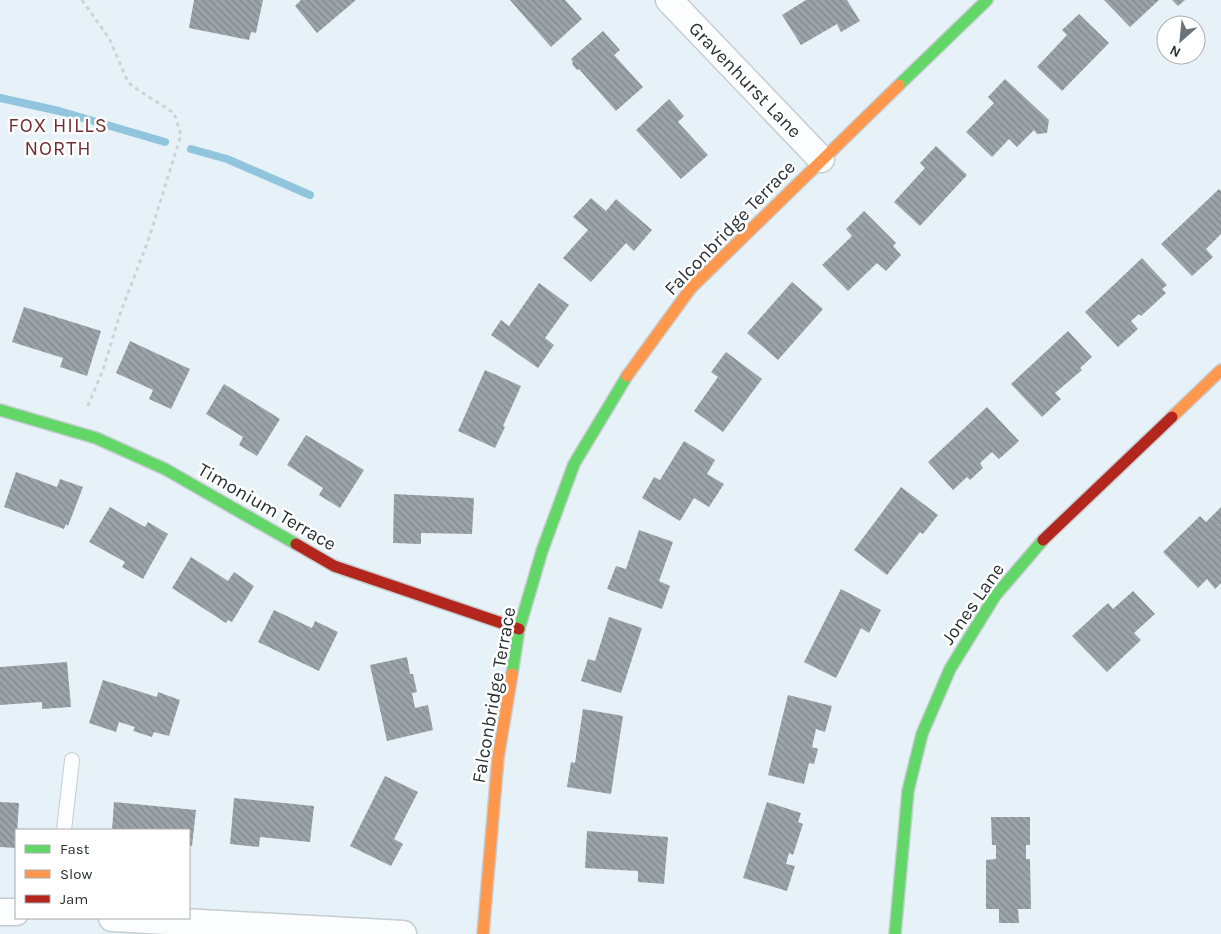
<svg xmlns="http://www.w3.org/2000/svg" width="1221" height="934" viewBox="0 0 1221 934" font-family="Karla,sans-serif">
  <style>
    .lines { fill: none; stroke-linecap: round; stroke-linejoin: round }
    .stream { stroke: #90c5dd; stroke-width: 8 }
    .building { fill: url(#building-back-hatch) }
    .lane-casing { stroke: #c5cdd1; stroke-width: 16 }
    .street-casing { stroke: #c5cdd1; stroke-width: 29 }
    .fast-casing { stroke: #c5cdd1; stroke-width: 14 }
    .slow-casing { stroke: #c5cdd1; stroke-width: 14 }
    .jam-casing { stroke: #c5cdd1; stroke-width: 14 }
    .path { stroke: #ced3d4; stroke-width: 3; stroke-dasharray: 4 4; stroke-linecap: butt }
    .lane { stroke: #fbfdfe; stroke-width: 14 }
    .street { stroke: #fbfdfe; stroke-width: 26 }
    .fast { stroke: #63d668; stroke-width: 11 }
    .slow { stroke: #ff974d; stroke-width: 11 }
    .jam { stroke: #b3261e; stroke-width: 11 }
    .labels { text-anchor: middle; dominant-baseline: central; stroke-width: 5; stroke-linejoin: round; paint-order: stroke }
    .street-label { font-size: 19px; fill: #293034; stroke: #fff }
    .neighbourhood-label { font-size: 20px; letter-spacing: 1px; fill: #732d31; stroke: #fff }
  </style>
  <defs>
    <pattern id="building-back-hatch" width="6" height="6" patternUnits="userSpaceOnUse" patternTransform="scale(1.25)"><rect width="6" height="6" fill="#9da4a9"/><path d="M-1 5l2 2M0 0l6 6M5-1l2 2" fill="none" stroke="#80868a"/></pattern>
  </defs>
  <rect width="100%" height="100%" fill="#e7f2f8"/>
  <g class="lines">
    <path class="stream" d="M 0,98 L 59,111 L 165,142
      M 191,149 L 227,159 L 310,195"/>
  </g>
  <path class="building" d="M 194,0 L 263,0 L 256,33 L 251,32 L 249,40 L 189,28 Z
    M 301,0 L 356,0 L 317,33 L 295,6 Z
    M 510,0 L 565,0 L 582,19 L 551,47 Z
    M 806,0 L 847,0 L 860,21 L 841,32 L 837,24 L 801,45 L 782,15 Z
    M 1104,0 L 1159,0 L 1130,27 Z
    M 1172,0 L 1185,0 L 1178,6 Z
    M 1079,14 L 1109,43 L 1062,91 L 1037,67 L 1067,35 L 1062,30 Z
    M 603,31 L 620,50 L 614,55 L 643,87 L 616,111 L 579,69 L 577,70 L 572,64 L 573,62 L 571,59 Z
    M 1005,79 L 1049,120 L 1047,133 L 1037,134 L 1034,130 L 1017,147 L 1009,139 L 992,157 L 966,132 L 994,103 L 988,97 Z
    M 669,99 L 684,116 L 678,122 L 708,155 L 681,179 L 636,130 Z
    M 936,146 L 967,175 L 920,226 L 894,202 L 925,168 L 920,163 Z
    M 1219,189 L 1221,191 L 1221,234 L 1206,249 L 1213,257 L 1192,276 L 1161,244 Z
    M 591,198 L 606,211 L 616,199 L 652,230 L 634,251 L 626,243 L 591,282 L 563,258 L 588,230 L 573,217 Z
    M 864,211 L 896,243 L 893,246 L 901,255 L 886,271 L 877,263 L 848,291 L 822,265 L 852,236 L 846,229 Z
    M 1142,258 L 1167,285 L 1162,289 L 1166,293 L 1141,316 L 1139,314 L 1131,321 L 1138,329 L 1118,347 L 1085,312 Z
    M 792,282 L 823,309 L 778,360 L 747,333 Z
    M 539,283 L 569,305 L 545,338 L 554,345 L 538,368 L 491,335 L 501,320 L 509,326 Z
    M 24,307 L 101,331 L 87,376 L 60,367 L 63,358 L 12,342 Z
    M 1068,331 L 1092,357 L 1080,368 L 1082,370 L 1055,393 L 1061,399 L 1042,417 L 1011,384 Z
    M 130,341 L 190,369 L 171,409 L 149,399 L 153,390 L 116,373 Z
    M 726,352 L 762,379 L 723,432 L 694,411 L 718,377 L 711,372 Z
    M 485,370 L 521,386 L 503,426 L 505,427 L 495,448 L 458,431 Z
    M 224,384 L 280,419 L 257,456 L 239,445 L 243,437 L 206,414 Z
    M 987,407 L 1019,441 L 999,459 L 992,452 L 980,463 L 983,468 L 970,480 L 967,477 L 953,490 L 928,462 Z
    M 306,435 L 364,470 L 340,508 L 319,495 L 323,488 L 287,465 Z
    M 684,441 L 715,460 L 707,474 L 724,484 L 709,507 L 694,498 L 680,521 L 642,498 L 654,477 L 660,480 Z
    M 16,472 L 57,487 L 60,479 L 83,487 L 68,526 L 66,524 L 64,529 L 4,507 Z
    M 901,487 L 938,515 L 923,534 L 920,532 L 887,575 L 854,550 Z
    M 394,494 L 474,498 L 472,534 L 421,533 L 421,544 L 393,543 Z
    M 110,507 L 145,527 L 148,522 L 168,534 L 143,579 L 122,567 L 125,562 L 89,542 Z
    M 1221,507 L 1221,583 L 1215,589 L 1207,579 L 1198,588 L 1163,552 L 1200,516 L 1206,522 Z
    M 639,530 L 673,542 L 659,581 L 670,586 L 662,609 L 607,589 L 616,566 L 626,569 Z
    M 191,557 L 228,581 L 234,572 L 254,586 L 232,622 L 228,620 L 226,623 L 172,588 Z
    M 841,589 L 881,610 L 869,633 L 861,628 L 836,678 L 804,662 Z
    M 1133,591 L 1155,614 L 1134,633 L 1141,640 L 1107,672 L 1072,636 L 1108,603 L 1113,609 Z
    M 274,610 L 312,628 L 315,621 L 338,632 L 319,671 L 258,642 Z
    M 609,617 L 642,628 L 621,693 L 581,681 L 588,659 L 595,661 Z
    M 407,657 L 410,674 L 413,674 L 417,692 L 412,693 L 415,708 L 428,705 L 433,730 L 387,741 L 370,665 Z
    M 67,662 L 71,707 L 42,709 L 42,702 L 0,705 L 0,667 Z
    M 103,680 L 157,697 L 158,692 L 180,700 L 169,736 L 154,732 L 152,737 L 133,731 L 135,727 L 119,722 L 116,732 L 89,723 Z
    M 788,695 L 832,706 L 825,732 L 816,729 L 812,747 L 818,749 L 814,764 L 809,763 L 804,784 L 768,775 Z
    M 583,709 L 623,716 L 611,794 L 567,787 L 571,762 L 575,763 Z
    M 385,776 L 418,792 L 394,839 L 403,844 L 391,866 L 350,846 Z
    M 234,798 L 314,806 L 310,842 L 260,837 L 259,847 L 230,844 Z
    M 0,802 L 19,803 L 16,848 L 0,847 Z
    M 114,802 L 196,810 L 192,846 L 189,845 L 189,830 L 112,830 Z
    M 767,802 L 801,813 L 798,822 L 803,824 L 793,855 L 789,853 L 786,864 L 795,866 L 787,891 L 743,878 Z
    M 991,817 L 1030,817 L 1030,845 L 1026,845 L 1026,859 L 1030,859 L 1031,909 L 1018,909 L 1019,923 L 999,923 L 999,909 L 986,909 L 986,860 L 996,859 L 996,845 L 992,845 Z
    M 587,831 L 668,837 L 664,884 L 638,882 L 638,871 L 585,868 Z"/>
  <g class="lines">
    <g class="lane-casing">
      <path id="lane" d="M 64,830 L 72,760"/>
    </g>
    <g class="street-casing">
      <path id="street" d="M 669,0 L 821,159
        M 0,912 L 16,912
        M 112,918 L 403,934"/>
    </g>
    <g class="fast-casing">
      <path id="fast" d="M 899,85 L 987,0
        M 0,410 L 96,438 L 165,469 L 296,544
        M 512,674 L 519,629 L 542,551 L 574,464 L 627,376
        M 895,934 L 908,791 L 922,734 L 950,669 L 995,596 L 1043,540"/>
    </g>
    <g class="slow-casing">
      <path id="slow" d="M 627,376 L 691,288 L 899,85
        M 1172,417 L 1221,370
        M 483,934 L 498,758 L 512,674"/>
    </g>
    <g class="jam-casing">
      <path id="jam" d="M 1043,540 L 1172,417
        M 296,544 L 334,566 L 519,629"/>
    </g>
    <path class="path" d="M 82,0 L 109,38 L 127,80 L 132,86 L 174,113 L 181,135 L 148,241 L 120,314 L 103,370 L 87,408"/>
    <use href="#lane" class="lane"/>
    <use href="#street" class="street"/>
    <use href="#fast" class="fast"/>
    <use href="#slow" class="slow"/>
    <use href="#jam" class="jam"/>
  </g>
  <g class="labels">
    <g class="street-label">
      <text transform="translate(745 80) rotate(46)">Gravenhurst Lane</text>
      <text transform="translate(730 228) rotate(-46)">Falconbridge Terrace</text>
      <text transform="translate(267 507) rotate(30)">Timonium Terrace</text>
      <text transform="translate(973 604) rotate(-55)">Jones Lane</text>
      <text transform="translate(494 695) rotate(-80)">Falconbridge Terrace</text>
    </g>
    <g class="neighbourhood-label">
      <text x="58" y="125">FOX HILLS<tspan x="58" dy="23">NORTH</tspan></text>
    </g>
  </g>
  <rect x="15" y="829" width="175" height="90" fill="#ffffff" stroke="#a9acae"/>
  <rect x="25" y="845" width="25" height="8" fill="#63d668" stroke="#a9acae"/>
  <text x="60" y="854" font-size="15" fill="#293034">Fast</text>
  <rect x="25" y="870" width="25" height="8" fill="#ff974d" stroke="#a9acae"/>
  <text x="60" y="879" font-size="15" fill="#293034">Slow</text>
  <rect x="25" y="895" width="25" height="8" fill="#b3261e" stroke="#a9acae"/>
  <text x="60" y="904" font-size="15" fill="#293034">Jam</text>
  <g transform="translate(1181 40) rotate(207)"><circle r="24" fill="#ffffff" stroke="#a9acae"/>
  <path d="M0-4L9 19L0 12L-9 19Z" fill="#6c7479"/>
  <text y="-8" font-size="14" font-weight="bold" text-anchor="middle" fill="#293034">N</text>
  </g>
</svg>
